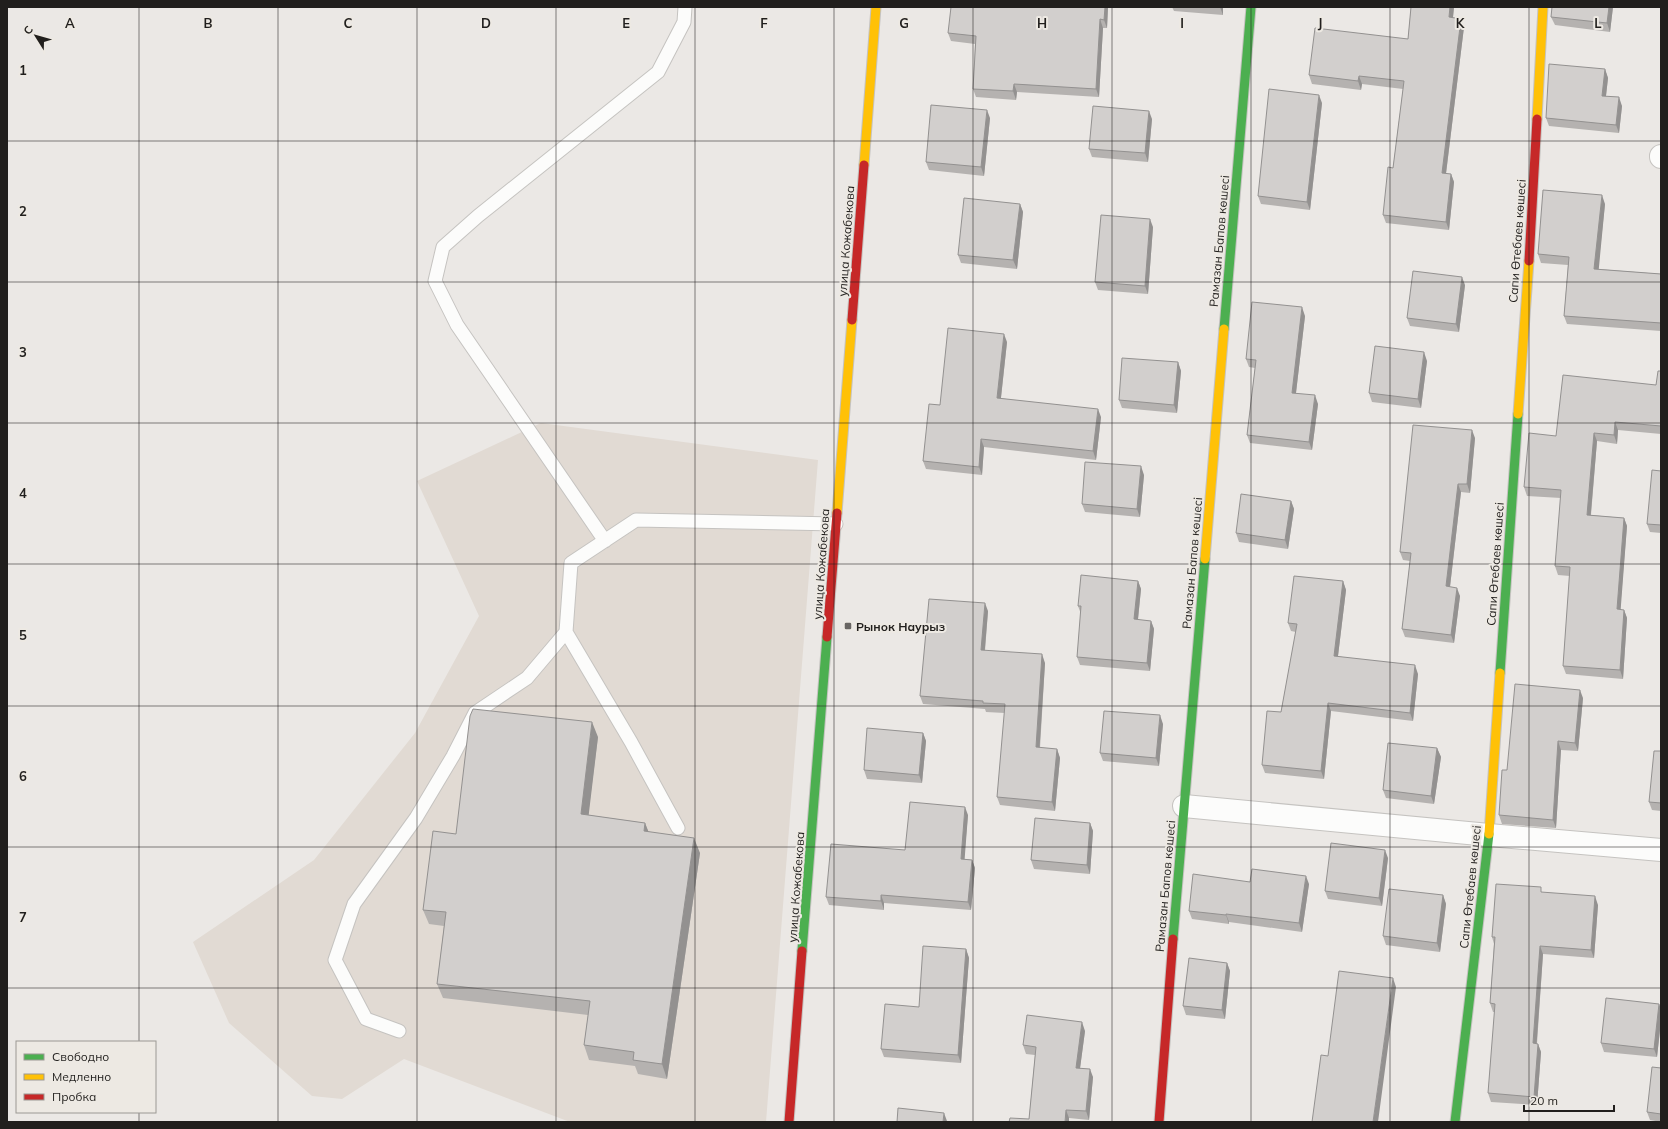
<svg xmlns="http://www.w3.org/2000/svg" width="1668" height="1129" viewBox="0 0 1668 1129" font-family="Mulish,sans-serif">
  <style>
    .built { fill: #e1dad3 }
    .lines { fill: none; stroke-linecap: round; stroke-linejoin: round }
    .lane-casing { stroke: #c5c3c0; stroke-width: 15 }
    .street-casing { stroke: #c5c3c0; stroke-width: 24 }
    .fast-casing { stroke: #c5c3c0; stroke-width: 11 }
    .slow-casing { stroke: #c5c3c0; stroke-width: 11 }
    .jam-casing { stroke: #c5c3c0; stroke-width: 11 }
    .lane { stroke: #fcfcfb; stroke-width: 13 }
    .street { stroke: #fcfcfb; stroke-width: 22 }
    .fast { stroke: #4caf50; stroke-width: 9 }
    .slow { stroke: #ffc107; stroke-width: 9 }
    .jam { stroke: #c62828; stroke-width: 9 }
    .wall { fill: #b5b2b0 }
    .shaded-wall { fill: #939190 }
    .building { fill: #d2cfcd; stroke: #939190 }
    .grid { fill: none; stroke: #211f1d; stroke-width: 1; stroke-opacity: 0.55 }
    .poi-dot { fill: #686563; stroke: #ede9e3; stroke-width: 1.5 }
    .labels { text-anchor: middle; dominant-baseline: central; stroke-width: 4; stroke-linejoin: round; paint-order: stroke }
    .street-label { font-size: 12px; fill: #211f1d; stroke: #ede9e3 }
    .poi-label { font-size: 12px; font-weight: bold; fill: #211f1d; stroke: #ede9e3; text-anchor: start }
    .grid-label { font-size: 13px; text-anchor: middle; font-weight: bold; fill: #211f1d; stroke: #ede9e3; stroke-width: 4; stroke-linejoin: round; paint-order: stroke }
  </style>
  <rect width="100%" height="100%" fill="#ebe8e5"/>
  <path class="built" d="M 541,423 L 818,460 L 766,1122 L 570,1122 L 404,1059 L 342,1099 L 312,1096 L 229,1023 L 193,942 L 314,860 L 415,733 L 479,616 L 417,481 Z"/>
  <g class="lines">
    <g class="lane-casing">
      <path id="lane" d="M 605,541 L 457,325 L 435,281 L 443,247 L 478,216 L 658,72 L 684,22 L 685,7
        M 566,632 L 631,742 L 678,828
        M 399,1031 L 366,1019 L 335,960 L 354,904 L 416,818 L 453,756 L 475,713 L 527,678 L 566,632 L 571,563 L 636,520 L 836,524"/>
    </g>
    <g class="street-casing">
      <path id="street" d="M 1661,156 L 1661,157
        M 1184,806 L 1489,835 L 1661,850"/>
    </g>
    <g class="fast-casing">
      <path id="fast" d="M 1224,329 L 1251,7
        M 1500,673 L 1518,414
        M 1173,939 L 1205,559
        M 802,951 L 827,637
        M 1455,1122 L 1489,834"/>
    </g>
    <g class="slow-casing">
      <path id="slow" d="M 1537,119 L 1543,7
        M 864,165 L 876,7
        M 1518,414 L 1529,261
        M 837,513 L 852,320
        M 1205,559 L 1224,329
        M 1489,834 L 1500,673"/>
    </g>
    <g class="jam-casing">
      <path id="jam" d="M 1529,261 L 1537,119
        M 852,320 L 864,165
        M 827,637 L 837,513
        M 789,1122 L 802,951
        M 1159,1122 L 1173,939"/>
    </g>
    <use href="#lane" class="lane"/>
    <use href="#street" class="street"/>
    <use href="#fast" class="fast"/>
    <use href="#slow" class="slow"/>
    <use href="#jam" class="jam"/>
  </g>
  <path class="wall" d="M 1108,7 L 1107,28 L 1103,28 L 1099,97 L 1017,92 L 1016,100 L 976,97 L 973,89 L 975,44 L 951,41 L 948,33 Z
    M 1172,7 L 1223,7 L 1223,15 L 1174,11 Z
    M 1411,7 L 1454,7 L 1453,18 L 1461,19 L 1464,27 L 1446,174 L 1451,174 L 1454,182 L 1449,230 L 1386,223 L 1383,215 L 1393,168 L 1403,89 L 1362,84 L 1361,90 L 1312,84 L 1309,75 L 1408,39 Z
    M 1613,7 L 1610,32 L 1555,25 L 1551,17 Z
    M 1605,69 L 1608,78 L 1606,96 L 1622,106 L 1619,133 L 1549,126 L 1546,118 Z
    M 1322,103 L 1310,210 L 1261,204 L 1258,196 Z
    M 990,118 L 984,176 L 929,170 L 926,162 Z
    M 1152,119 L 1148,162 L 1092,157 L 1089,149 Z
    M 1020,204 L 1023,212 L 1017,269 L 961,263 L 958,255 Z
    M 1605,204 L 1598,269 L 1661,274 L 1661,331 L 1567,324 L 1564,316 L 1568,265 L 1541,263 L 1538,254 Z
    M 1153,227 L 1148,294 L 1098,290 L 1095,282 Z
    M 1465,285 L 1459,332 L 1410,326 L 1407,318 Z
    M 1305,316 L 1296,393 L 1318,404 L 1312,450 L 1250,443 L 1247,435 L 1255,368 L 1249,367 L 1246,359 Z
    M 1007,342 L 1001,398 L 1101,417 L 1096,460 L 984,447 L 982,475 L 926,469 L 923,461 L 940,405 Z
    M 1427,361 L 1421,408 L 1372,402 L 1369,393 Z
    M 1178,362 L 1181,371 L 1177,413 L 1122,408 L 1119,400 Z
    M 1661,371 L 1661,434 L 1618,430 L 1617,444 L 1597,441 L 1591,515 L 1624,518 L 1627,526 L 1620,610 L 1624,610 L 1627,618 L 1623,679 L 1566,674 L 1563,666 L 1570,576 L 1558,575 L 1555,566 L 1561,498 L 1527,496 L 1524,487 L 1556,436 L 1656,385 Z
    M 1475,438 L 1470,493 L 1461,492 L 1450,587 L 1460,596 L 1454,643 L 1405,637 L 1402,629 L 1410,561 L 1403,560 L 1400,552 Z
    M 1661,471 L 1661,533 L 1650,532 L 1647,524 Z
    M 1144,475 L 1140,517 L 1085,512 L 1082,504 Z
    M 1291,501 L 1294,509 L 1288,549 L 1239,542 L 1236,533 Z
    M 1138,581 L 1141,589 L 1138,620 L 1151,621 L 1154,629 L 1150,671 L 1080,665 L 1077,657 L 1081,614 L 1078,606 Z
    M 1343,581 L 1346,590 L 1338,656 L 1418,674 L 1413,721 L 1331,711 L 1324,779 L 1265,773 L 1262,765 L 1281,712 L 1296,632 L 1291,631 L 1288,623 Z
    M 988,611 L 985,651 L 1045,663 L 1040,748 L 1057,749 L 1060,758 L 1055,811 L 1000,805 L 997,797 L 1005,713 L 986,712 L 985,709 L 923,704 L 920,696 Z
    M 1583,698 L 1578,751 L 1561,750 L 1556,828 L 1502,824 L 1499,815 L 1507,770 Z
    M 1163,724 L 1159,766 L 1103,761 L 1100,753 Z
    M 923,733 L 926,741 L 922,783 L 867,779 L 864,770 Z
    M 598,737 L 588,815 L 645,823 L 648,831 L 700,853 L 667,1079 L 638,1074 L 635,1066 L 589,1060 L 584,1045 L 588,1015 L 443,998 L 437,984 L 444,926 L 429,924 L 423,910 Z
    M 1437,748 L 1441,757 L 1434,804 L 1386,798 L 1383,790 Z
    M 1661,751 L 1661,811 L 1652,810 L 1649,802 Z
    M 968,815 L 964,859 L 972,860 L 975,868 L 971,910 L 884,903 L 884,910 L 829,905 L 826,897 L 905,850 Z
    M 1090,823 L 1093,831 L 1090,874 L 1034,869 L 1031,860 Z
    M 1388,858 L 1382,906 L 1328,899 L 1325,891 Z
    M 1250,882 L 1309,884 L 1302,932 L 1229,922 L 1229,924 L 1192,919 L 1189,911 Z
    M 1543,893 L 1598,905 L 1594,958 L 1543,954 L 1537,1044 L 1538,1044 L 1541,1052 L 1537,1105 L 1491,1102 L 1488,1093 L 1495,1012 L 1493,1012 L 1490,1003 L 1494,944 L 1492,937 Z
    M 1443,895 L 1446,904 L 1440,952 L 1386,945 L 1383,936 Z
    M 966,949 L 969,958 L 961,1063 L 884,1057 L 881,1049 L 919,1007 Z
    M 1227,963 L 1230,971 L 1225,1019 L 1186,1015 L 1183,1006 Z
    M 1659,1004 L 1661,1009 L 1661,1021 L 1657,1057 L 1604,1052 L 1601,1043 Z
    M 1085,1031 L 1080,1068 L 1093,1077 L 1089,1120 L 1069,1118 L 1029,1119 L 1035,1055 L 1026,1054 L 1023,1045 Z
    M 1661,1068 L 1661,1122 L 1650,1120 L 1647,1112 Z"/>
  <path class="shaded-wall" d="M 1105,7 L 1108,7 L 1107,28 L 1104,20 Z
    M 1220,7 L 1223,7 L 1223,15 Z
    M 1450,7 L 1454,7 L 1452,26 L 1449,17 Z
    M 1609,7 L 1613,7 L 1610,32 L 1607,23 Z
    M 1100,19 L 1103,28 L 1099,97 L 1096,89 Z
    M 1461,19 L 1464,27 L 1445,181 L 1442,173 Z
    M 1605,69 L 1608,78 L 1605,104 L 1602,96 Z
    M 1359,76 L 1362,84 L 1361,90 L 1358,81 Z
    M 1014,84 L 1017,92 L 1016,100 L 1013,91 Z
    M 1319,95 L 1322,103 L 1310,210 L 1307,202 Z
    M 1619,97 L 1622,106 L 1619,133 L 1616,125 Z
    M 987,110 L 990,118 L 984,176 L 981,167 Z
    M 1149,111 L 1152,119 L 1148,162 L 1145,153 Z
    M 1451,174 L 1454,182 L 1449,230 L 1446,222 Z
    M 1602,195 L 1605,204 L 1598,277 L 1594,269 Z
    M 1020,204 L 1023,212 L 1017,269 L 1013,260 Z
    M 1150,219 L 1153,227 L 1148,294 L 1145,286 Z
    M 1462,277 L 1465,285 L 1459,332 L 1456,324 Z
    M 1302,307 L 1305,316 L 1295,401 L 1292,393 Z
    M 1004,334 L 1007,342 L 1000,406 L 997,398 Z
    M 1424,352 L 1427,361 L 1421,408 L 1418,399 Z
    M 1178,362 L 1181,371 L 1177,413 L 1174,405 Z
    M 1315,395 L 1318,404 L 1312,450 L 1309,442 Z
    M 1098,409 L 1101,417 L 1096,460 L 1093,451 Z
    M 1615,422 L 1618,430 L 1617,444 L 1614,435 Z
    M 1472,430 L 1475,438 L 1470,493 L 1467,484 Z
    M 1594,433 L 1597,441 L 1590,523 L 1587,515 Z
    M 981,439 L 984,447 L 982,475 L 979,467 Z
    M 1141,466 L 1144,475 L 1140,517 L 1137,509 Z
    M 1458,484 L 1461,492 L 1449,595 L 1446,586 Z
    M 1291,501 L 1294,509 L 1288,549 L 1285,540 Z
    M 1624,518 L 1627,526 L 1620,618 L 1617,609 Z
    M 1138,581 L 1141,589 L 1137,628 L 1134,619 Z
    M 1343,581 L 1346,590 L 1337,664 L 1334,656 Z
    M 1457,588 L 1460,596 L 1454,643 L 1451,635 Z
    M 985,603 L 988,611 L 984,659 L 981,650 Z
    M 1624,610 L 1627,618 L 1623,679 L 1620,670 Z
    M 1151,621 L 1154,629 L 1150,671 L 1147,663 Z
    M 1042,654 L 1045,663 L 1039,756 L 1036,747 Z
    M 1415,665 L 1418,674 L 1413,721 L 1410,713 Z
    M 1580,690 L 1583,698 L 1578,751 L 1575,743 Z
    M 1328,703 L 1331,711 L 1324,779 L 1321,771 Z
    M 1160,715 L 1163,724 L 1159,766 L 1156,758 Z
    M 592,722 L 598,737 L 587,829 L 581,814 Z
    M 923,733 L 926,741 L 922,783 L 919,775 Z
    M 1558,741 L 1561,750 L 1556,828 L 1553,820 Z
    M 1437,748 L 1441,757 L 1434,804 L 1431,796 Z
    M 1057,749 L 1060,758 L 1055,811 L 1052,802 Z
    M 965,807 L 968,815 L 964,867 L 961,859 Z
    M 645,823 L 651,838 L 644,831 Z
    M 1090,823 L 1093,831 L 1090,874 L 1087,865 Z
    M 694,838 L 700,853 L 667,1079 L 662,1064 Z
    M 1385,850 L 1388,858 L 1382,906 L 1379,898 Z
    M 972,860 L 975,868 L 971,910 L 968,902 Z
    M 1306,876 L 1309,884 L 1302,932 L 1299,923 Z
    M 881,895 L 884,903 L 884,910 L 881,901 Z
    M 1443,895 L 1446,904 L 1440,952 L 1437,943 Z
    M 1595,896 L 1598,905 L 1594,958 L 1591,950 Z
    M 1226,914 L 1229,922 L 1229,924 L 1226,915 Z
    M 1540,946 L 1543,954 L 1536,1052 L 1533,1043 Z
    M 966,949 L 969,958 L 961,1063 L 958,1055 Z
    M 1227,963 L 1230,971 L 1225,1019 L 1222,1010 Z
    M 1393,978 L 1396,987 L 1378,1122 L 1373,1122 Z
    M 1659,1004 L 1661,1009 L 1661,1021 L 1657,1057 L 1654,1049 Z
    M 1082,1022 L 1085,1031 L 1079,1076 L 1076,1068 Z
    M 1538,1044 L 1541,1052 L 1537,1105 L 1534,1097 Z
    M 1090,1069 L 1093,1077 L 1089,1120 L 1086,1111 Z
    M 1066,1110 L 1069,1118 L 1069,1122 L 1065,1122 Z
    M 944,1113 L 947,1121 L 947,1122 L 943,1122 Z"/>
  <path class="building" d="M 951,7 L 1105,7 L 1104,20 L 1100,19 L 1096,89 L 1014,84 L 1013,91 L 973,89 L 976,36 L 948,33 Z
    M 1411,7 L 1450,7 L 1449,17 L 1461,19 L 1442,173 L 1451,174 L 1446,222 L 1383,215 L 1388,167 L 1393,168 L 1404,81 L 1359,76 L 1358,81 L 1309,75 L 1315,28 L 1408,39 Z
    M 1552,7 L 1609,7 L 1607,23 L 1551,17 Z
    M 1549,64 L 1605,69 L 1602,96 L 1619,97 L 1616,125 L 1546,118 Z
    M 1269,89 L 1319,95 L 1307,202 L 1258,196 Z
    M 931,105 L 987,110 L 981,167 L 926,162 Z
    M 1093,106 L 1149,111 L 1145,153 L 1089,149 Z
    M 1543,190 L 1602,195 L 1594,269 L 1661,274 L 1661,323 L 1564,316 L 1569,257 L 1538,254 Z
    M 964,198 L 1020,204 L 1013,260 L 958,255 Z
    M 1101,215 L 1150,219 L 1145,286 L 1095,282 Z
    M 1413,271 L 1462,277 L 1456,324 L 1407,318 Z
    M 1252,302 L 1302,307 L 1292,393 L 1315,395 L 1309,442 L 1247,435 L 1256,360 L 1246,359 Z
    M 948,328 L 1004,334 L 997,398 L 1098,409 L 1093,451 L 981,439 L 979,467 L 923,461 L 929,404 L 940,405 Z
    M 1375,346 L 1424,352 L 1418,399 L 1369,393 Z
    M 1122,358 L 1178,362 L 1174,405 L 1119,400 Z
    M 1658,371 L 1661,371 L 1661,426 L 1615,422 L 1614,435 L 1594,433 L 1587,515 L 1624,518 L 1617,609 L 1624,610 L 1620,670 L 1563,666 L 1570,567 L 1555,566 L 1561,490 L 1524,487 L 1529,433 L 1556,436 L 1563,375 L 1656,385 Z
    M 1413,425 L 1472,430 L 1467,484 L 1458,484 L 1446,586 L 1457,588 L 1451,635 L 1402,629 L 1411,553 L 1400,552 Z
    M 1085,462 L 1141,466 L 1137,509 L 1082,504 Z
    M 1652,470 L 1661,471 L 1661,525 L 1647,524 Z
    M 1241,494 L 1291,501 L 1285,540 L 1236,533 Z
    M 1081,575 L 1138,581 L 1134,619 L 1151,621 L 1147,663 L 1077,657 L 1081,606 L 1078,606 Z
    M 1294,576 L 1343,581 L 1334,656 L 1415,665 L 1410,713 L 1328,703 L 1321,771 L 1262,765 L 1267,711 L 1281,712 L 1297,624 L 1288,623 Z
    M 929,599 L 985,603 L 981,650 L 1042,654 L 1036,747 L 1057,749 L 1052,802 L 997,797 L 1005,704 L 983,703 L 983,701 L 920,696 Z
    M 1515,684 L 1580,690 L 1575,743 L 1558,741 L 1553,820 L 1499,815 L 1502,770 L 1507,770 Z
    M 473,709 L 592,722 L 581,814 L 645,823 L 644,831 L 694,838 L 662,1064 L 633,1060 L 634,1052 L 584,1045 L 590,1001 L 437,984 L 446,912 L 423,910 L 433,831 L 456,834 L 470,716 Z
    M 1104,711 L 1160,715 L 1156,758 L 1100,753 Z
    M 867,728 L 923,733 L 919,775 L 864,770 Z
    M 1388,743 L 1437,748 L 1431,796 L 1383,790 Z
    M 1654,751 L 1661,751 L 1661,803 L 1649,802 Z
    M 910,802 L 965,807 L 961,859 L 972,860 L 968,902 L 881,895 L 881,901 L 826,897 L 831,844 L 905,850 Z
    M 1035,818 L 1090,823 L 1087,865 L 1031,860 Z
    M 1331,843 L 1385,850 L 1379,898 L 1325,891 Z
    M 1252,869 L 1306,876 L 1299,923 L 1226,914 L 1226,915 L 1189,911 L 1193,874 L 1250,882 Z
    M 1496,884 L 1541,887 L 1541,892 L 1595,896 L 1591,950 L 1540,946 L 1533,1043 L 1538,1044 L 1534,1097 L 1488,1093 L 1495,1004 L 1490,1003 L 1495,937 L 1492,937 Z
    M 1389,889 L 1443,895 L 1437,943 L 1383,936 Z
    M 923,946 L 966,949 L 958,1055 L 881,1049 L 885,1004 L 919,1007 Z
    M 1189,958 L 1227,963 L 1222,1010 L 1183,1006 Z
    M 1339,971 L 1393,978 L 1373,1122 L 1312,1122 L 1321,1055 L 1328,1056 Z
    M 1606,998 L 1659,1004 L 1654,1049 L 1601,1043 Z
    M 1027,1015 L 1082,1022 L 1076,1068 L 1090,1069 L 1086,1111 L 1066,1110 L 1065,1122 L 1009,1122 L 1010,1118 L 1029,1119 L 1036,1047 L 1023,1045 Z
    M 1652,1067 L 1661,1068 L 1661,1114 L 1647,1112 Z
    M 898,1108 L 944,1113 L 943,1122 L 897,1122 Z"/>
  <path class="grid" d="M 139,7 L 139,1042M 278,7 L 278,1122M 417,7 L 417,1122M 556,7 L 556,1122M 695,7 L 695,1122M 834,7 L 834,1122M 973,7 L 973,1122M 1112,7 L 1112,1122M 1251,7 L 1251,1122M 1390,7 L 1390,1122M 1529,7 L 1529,1122M 7,141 L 1661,141M 7,282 L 1661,282M 7,423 L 1661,423M 7,564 L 1661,564M 7,706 L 1661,706M 7,847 L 1661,847M 7,988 L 1661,988M 139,1112 L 139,1122"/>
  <rect class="poi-dot" x="844" y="622" width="8" height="8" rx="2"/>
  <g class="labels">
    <g class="street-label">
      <text transform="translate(846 241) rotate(-86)">улица Кожабекова</text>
      <text transform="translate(1219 241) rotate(-85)">Рамазан Бапов көшесі</text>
      <text transform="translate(1517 241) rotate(-86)">Сапи Өтебаев көшесі</text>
      <text transform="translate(1192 563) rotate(-85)">Рамазан Бапов көшесі</text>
      <text transform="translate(821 564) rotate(-86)">улица Кожабекова</text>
      <text transform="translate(1495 564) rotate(-86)">Сапи Өтебаев көшесі</text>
      <text transform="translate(1165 886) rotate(-85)">Рамазан Бапов көшесі</text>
      <text transform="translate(796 887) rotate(-86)">улица Кожабекова</text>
      <text transform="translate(1470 887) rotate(-84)">Сапи Өтебаев көшесі</text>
    </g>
    <g class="poi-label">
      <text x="856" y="626">Рынок Наурыз</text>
    </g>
  </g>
  <g class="grid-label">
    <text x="70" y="28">A</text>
    <text x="208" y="28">B</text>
    <text x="348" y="28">C</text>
    <text x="486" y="28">D</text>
    <text x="626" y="28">E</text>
    <text x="764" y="28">F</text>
    <text x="904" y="28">G</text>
    <text x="1042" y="28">H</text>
    <text x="1182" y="28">I</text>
    <text x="1320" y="28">J</text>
    <text x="1460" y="28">K</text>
    <text x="1598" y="28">L</text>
    <text x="23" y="75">1</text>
    <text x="23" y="216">2</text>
    <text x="23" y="357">3</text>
    <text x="23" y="498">4</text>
    <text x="23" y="640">5</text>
    <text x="23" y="781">6</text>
    <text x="23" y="922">7</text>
  </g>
  <rect width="1668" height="1129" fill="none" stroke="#211f1d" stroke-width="16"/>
  <rect x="16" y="1041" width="140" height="72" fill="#ede9e3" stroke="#9b9894"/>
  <rect x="24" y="1054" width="20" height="6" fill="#4caf50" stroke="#9b9894"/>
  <text x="52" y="1061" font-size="12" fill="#211f1d">Свободно</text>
  <rect x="24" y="1074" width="20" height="6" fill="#ffc107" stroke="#9b9894"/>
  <text x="52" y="1081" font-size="12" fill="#211f1d">Медленно</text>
  <rect x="24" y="1094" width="20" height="6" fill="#c62828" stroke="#9b9894"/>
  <text x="52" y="1101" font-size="12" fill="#211f1d">Пробка</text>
  <g transform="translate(36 36) rotate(307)" stroke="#ede9e3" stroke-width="3" paint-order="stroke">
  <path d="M0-3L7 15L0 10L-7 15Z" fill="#211f1d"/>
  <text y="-6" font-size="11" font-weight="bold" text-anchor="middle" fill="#211f1d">С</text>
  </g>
  <path d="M1524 1105v6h90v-6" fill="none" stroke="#211f1d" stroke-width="2"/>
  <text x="1530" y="1105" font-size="12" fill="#211f1d" stroke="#ede9e3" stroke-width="3" paint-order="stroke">20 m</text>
</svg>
